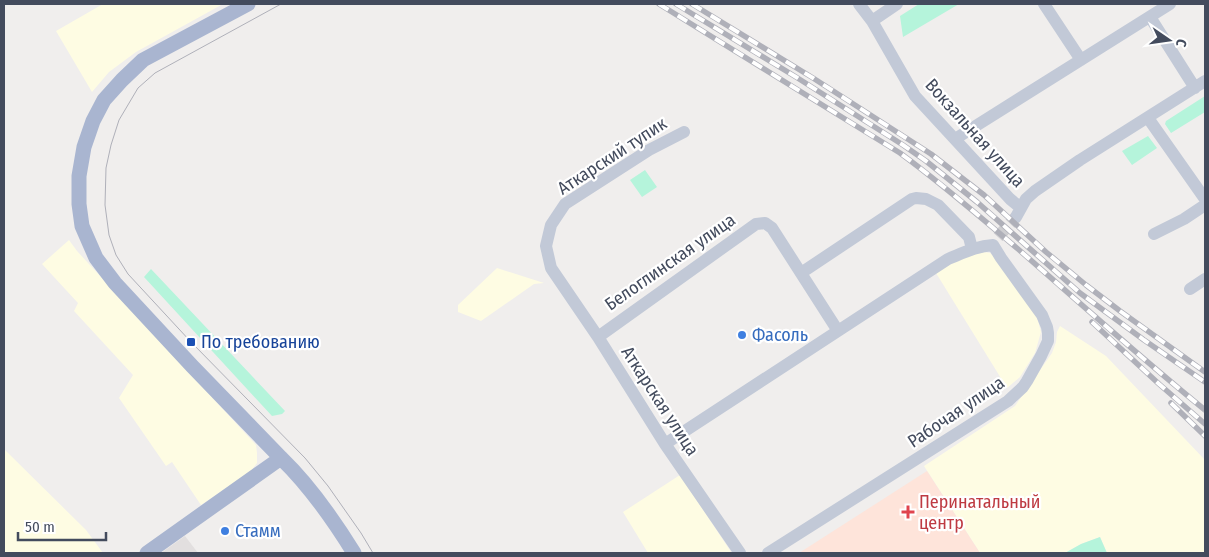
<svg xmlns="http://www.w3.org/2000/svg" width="1209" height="557" viewBox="0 0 1209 557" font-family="'Fira Sans Condensed',sans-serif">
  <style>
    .commercial { fill: #fefce3 }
    .education { fill: #e2dfdf }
    .medical { fill: #fee4da }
    .green { fill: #b5f4db }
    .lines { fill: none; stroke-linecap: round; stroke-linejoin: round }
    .minor-tunnel { stroke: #cdcdd0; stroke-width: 12; stroke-dasharray: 12 6; stroke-linecap: butt }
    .minor { stroke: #c2c9d7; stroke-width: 12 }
    .major { stroke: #a9b5d0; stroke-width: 15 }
    .tram { stroke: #afb0b9; stroke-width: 1 }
    .rail-casing { stroke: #afb0b9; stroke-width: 5.5 }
    .rail { stroke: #fff; stroke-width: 4; stroke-dasharray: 11; stroke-linecap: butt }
    .shop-dot { fill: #3f7fe0; stroke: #fff; stroke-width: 2 }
    .transit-dot { fill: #1a4fb4; stroke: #fff; stroke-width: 2 }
    .health-dot { fill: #e0444e; stroke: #fff; stroke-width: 2 }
    .labels { text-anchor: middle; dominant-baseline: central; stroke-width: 4.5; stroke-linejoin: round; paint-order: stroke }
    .street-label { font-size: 18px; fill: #434b5d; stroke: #fff }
    .shop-label { font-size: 18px; fill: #366cbe; stroke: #fff; text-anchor: start }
    .transit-label { font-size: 18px; fill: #164399; stroke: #fff; text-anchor: start }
    .health-label { font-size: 18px; fill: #be3a42; stroke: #fff; text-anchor: start }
  </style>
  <rect width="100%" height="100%" fill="#f0eeed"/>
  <path class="commercial" d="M 103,4 L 223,4 L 136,52 L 109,72 L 92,92 L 56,31 Z
    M 69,240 L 77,251 L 256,445 L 257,453 L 257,463 L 251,471 L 201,505 L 172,462 L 166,466 L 119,398 L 133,375 L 74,311 L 78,303 L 42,264 Z
    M 984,252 L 990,253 L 997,259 L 1037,317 L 1041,332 L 1035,353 L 1020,377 L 1007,388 L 936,273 L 961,258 Z
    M 497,268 L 544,283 L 534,284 L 481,321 L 458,312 L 458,305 Z
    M 1060,326 L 1106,356 L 1205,460 L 1205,553 L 1107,553 L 1100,537 L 1081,544 L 1065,553 L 980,553 L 924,466 L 1015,406 L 1052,353 L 1056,342 L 1057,332 Z
    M 4,449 L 86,530 L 103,553 L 4,553 Z
    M 680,475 L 731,552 L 731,553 L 648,553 L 623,512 Z"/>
  <path class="education" d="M 185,536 L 198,553 L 161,553 Z"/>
  <path class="medical" d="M 927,471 L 980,553 L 799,553 Z"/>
  <path class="green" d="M 919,4 L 959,4 L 903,37 L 900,16 Z
    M 1205,96 L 1205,112 L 1171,133 L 1165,124 L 1166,121 Z
    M 1148,136 L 1157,148 L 1132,165 L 1122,151 Z
    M 645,170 L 657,187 L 642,197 L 630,180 Z
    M 151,269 L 285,411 L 282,414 L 272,416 L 144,277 Z
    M 1100,537 L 1107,553 L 1065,553 L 1081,544 Z"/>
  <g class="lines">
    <path class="minor-tunnel" d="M 998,237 L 1016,217"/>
    <path class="minor" d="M 859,4 L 872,21 L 915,96 L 1010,199 L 1021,208
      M 1044,4 L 1081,60
      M 1150,17 L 1195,88
      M 872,21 L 897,4
      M 1148,118 L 1205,199
      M 684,132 L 649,150 L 565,204 L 551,225 L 546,246 L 551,268 L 598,337 L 665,444 L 740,553
      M 955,139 L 1170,4
      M 1016,217 L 1026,199 L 1035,191 L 1080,160 L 1205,81
      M 1154,234 L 1184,219 L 1205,205
      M 801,273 L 912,199 L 916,198 L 926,199 L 938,205 L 969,237 L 972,249
      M 1190,289 L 1205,279
      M 598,337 L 756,224 L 765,223 L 772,228 L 838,331
      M 665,444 L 948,259 C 963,253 977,246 993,245
      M 768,553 L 1008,401 L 1023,387 L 1027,381 L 1041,356 L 1048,341 L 1048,333 L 1047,327 L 1042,315 L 1001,258 L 993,245"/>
    <path class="major" d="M 248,4 L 143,60 L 122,80 L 104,100 L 93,121 L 84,147 L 79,176 L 79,204 L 82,226 L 96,258 L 115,283 L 192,366 L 281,458 C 310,486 333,519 354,553
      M 147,553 L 281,458"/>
    <path class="tram" d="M 281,4 L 155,73 L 138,88 L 119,120 L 111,145 L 106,168 L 105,205 L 109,235 L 116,255 L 128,274 L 191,342 L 305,458 L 328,486 L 361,533 L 373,553"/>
    <g class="rail-casing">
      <path id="rail" d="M 659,4 L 900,153 C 941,183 979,216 1018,249 C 1080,303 1141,358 1205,410
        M 676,4 L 796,77 L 903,145 L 926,161 L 977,202 L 1080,293 L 1144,340 L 1205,382
        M 692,4 L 813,78 L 931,154 L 984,195 L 1046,252 L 1086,285 L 1120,311 L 1205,372
        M 1092,322 L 1159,384 L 1205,424
        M 1171,403 L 1205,436"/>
    </g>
    <use href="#rail" class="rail"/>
  </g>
  <g class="shop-dot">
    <circle cx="742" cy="335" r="5"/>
    <circle cx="225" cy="531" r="5"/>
  </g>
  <rect class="transit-dot" x="186" y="337" width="10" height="10" rx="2.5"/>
  <path class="health-dot" d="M905.5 504.5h5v5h5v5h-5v5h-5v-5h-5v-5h5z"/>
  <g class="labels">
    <g class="street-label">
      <text transform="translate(975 133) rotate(48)">Вокзальная улица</text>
      <text transform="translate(612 156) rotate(-33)">Аткарский тупик</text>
      <text transform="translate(670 262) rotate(-35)">Белоглинская улица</text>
      <text transform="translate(660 401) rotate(57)">Аткарская улица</text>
      <text transform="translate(956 412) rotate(-34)">Рабочая улица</text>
    </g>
    <g class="shop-label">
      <text x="752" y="335">Фасоль</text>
      <text x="235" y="531">Стамм</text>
    </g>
    <g class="transit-label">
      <text x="201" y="342">По требованию</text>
    </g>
    <g class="health-label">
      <text x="919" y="502">Перинатальный<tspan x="919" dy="21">центр</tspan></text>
    </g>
  </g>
  <rect width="1209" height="557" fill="none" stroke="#434b5d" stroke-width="10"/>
  <g transform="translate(1169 40) rotate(103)" stroke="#ffffff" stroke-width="4" paint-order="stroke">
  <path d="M0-4L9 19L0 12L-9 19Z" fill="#434b5d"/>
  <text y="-8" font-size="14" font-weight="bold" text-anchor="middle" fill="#434b5d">С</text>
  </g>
  <path d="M18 532v8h88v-8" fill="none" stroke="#434b5d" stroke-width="2.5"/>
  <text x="25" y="532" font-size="15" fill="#434b5d" stroke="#ffffff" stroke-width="4" paint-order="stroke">50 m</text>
</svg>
